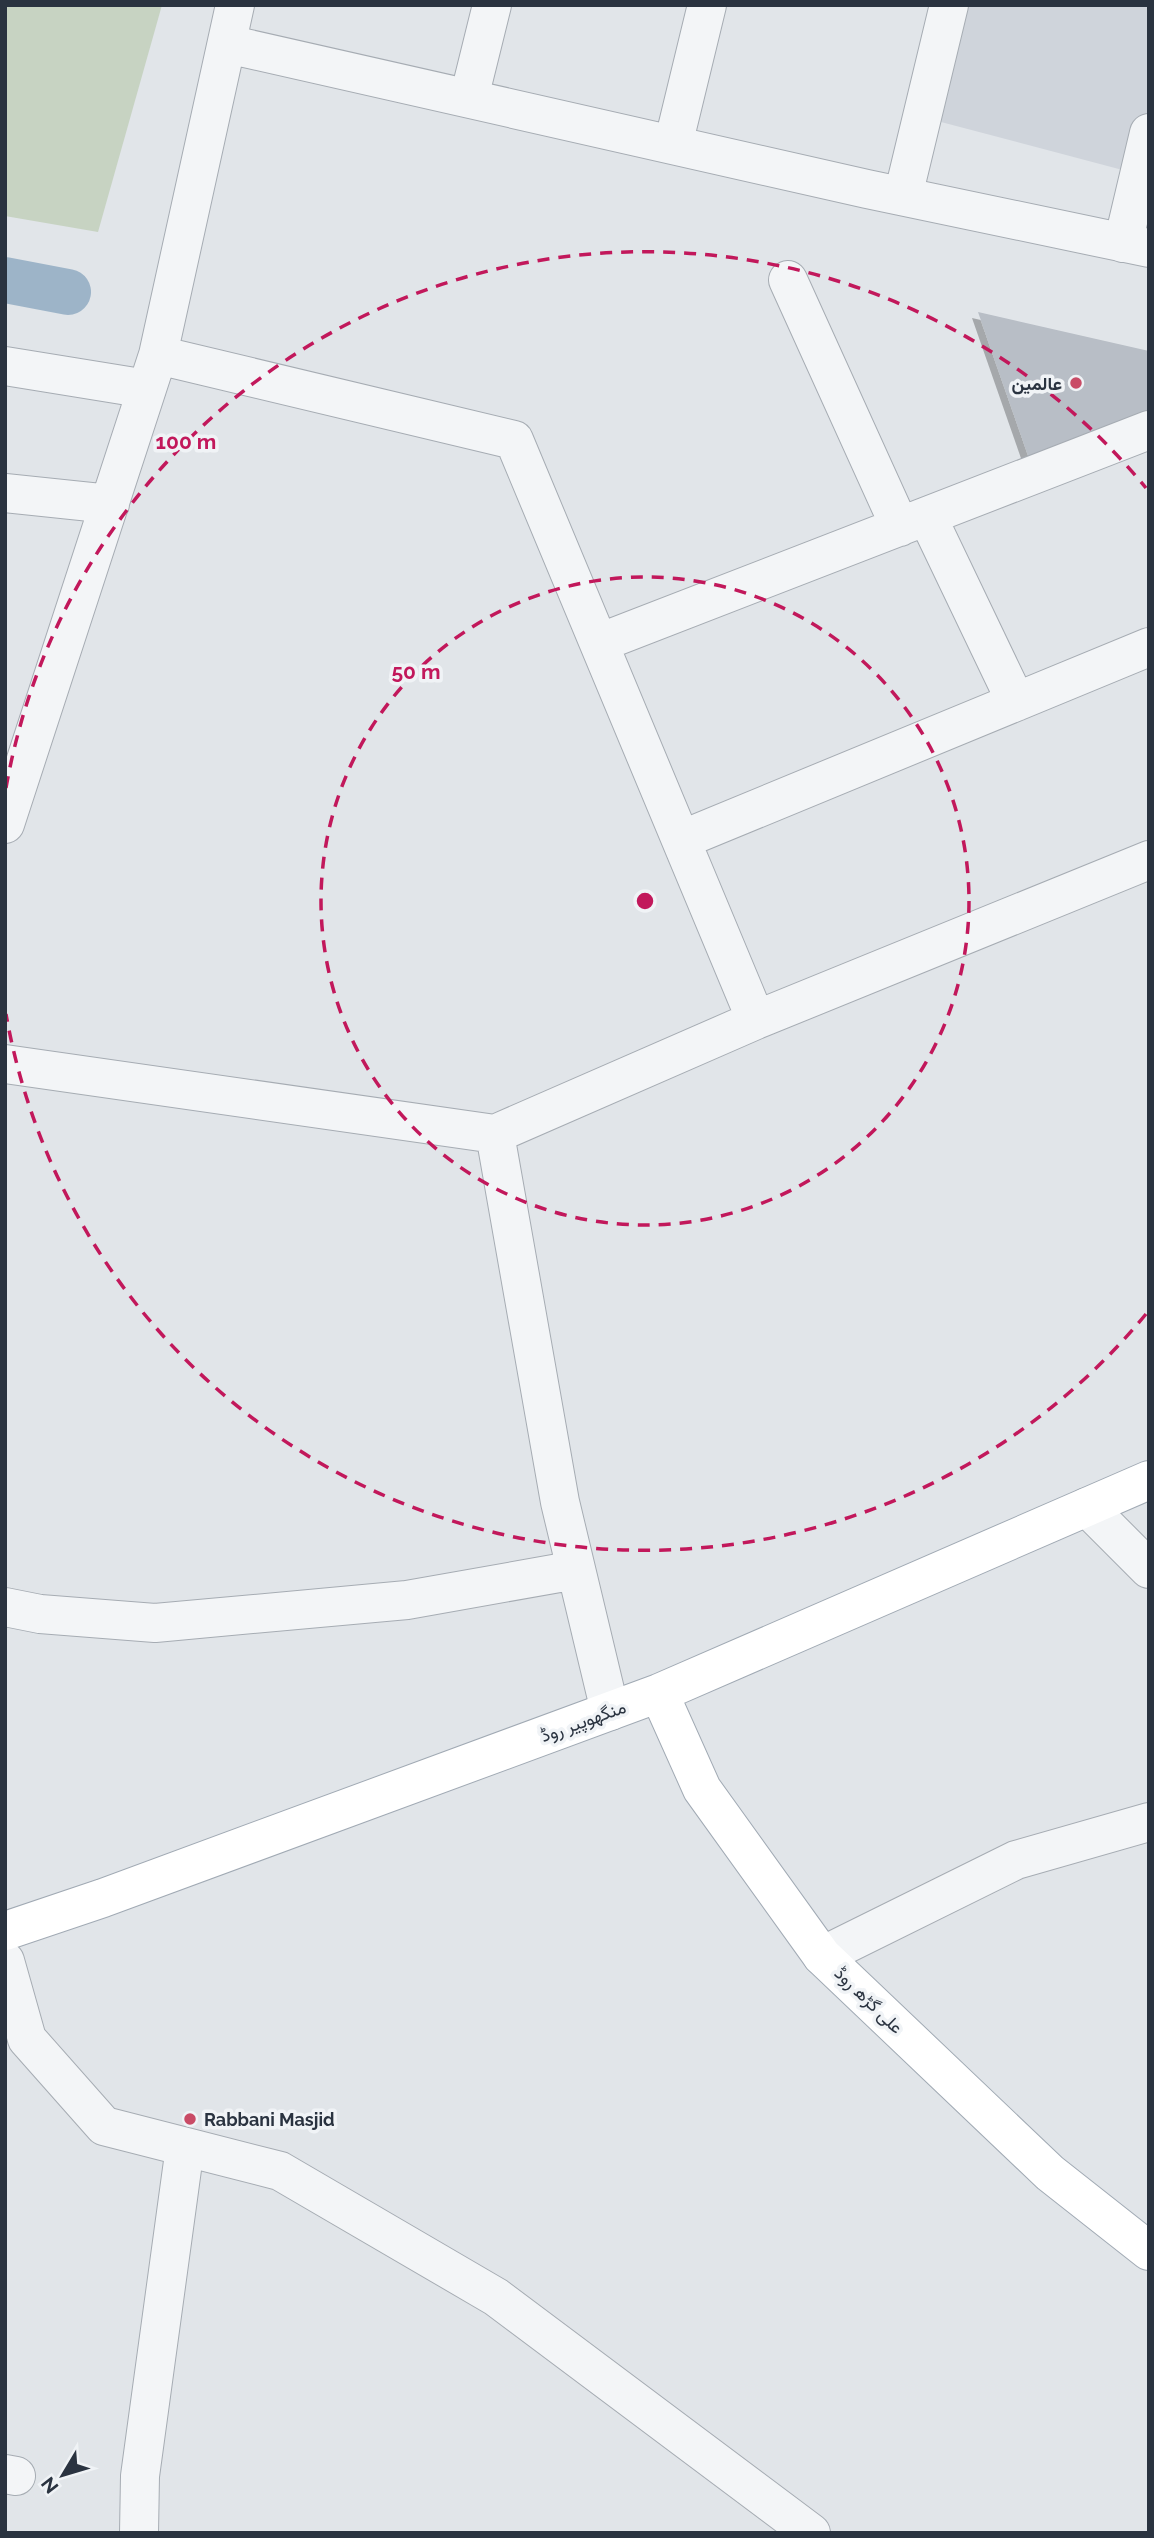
<svg xmlns="http://www.w3.org/2000/svg" width="1154" height="2538" viewBox="0 0 1154 2538" font-family="Raleway,Vazirmatn,sans-serif">
  <style>
    .built { fill: #cfd4db }
    .green { fill: #c7d3c2 }
    .lines { fill: none; stroke-linecap: round; stroke-linejoin: round }
    .canal { stroke: #9db4c8; stroke-width: 46 }
    .building { fill: #b8bec6; filter: url(#shadow) }
    .minor-casing { stroke: #a6acb3; stroke-width: 40 }
    .major-casing { stroke: #a1aab4; stroke-width: 40 }
    .minor { stroke: #f3f5f7; stroke-width: 38 }
    .major { stroke: #fff; stroke-width: 38 }
    .ring { fill: none; stroke: #c2185b; stroke-width: 3.5; stroke-dasharray: 12 9 }
    .poi-dot { fill: #c94b66; stroke: #f0f3f6; stroke-width: 2.5 }
    .labels { text-anchor: middle; dominant-baseline: central; stroke-width: 7; stroke-linejoin: round; paint-order: stroke }
    .poi-label { font-size: 18px; font-weight: bold; fill: #2a3340; stroke: #f0f3f6; text-anchor: end }
    .street-label { font-size: 18px; fill: #2a3340; stroke: #f0f3f6 }
    .centre { fill: #c2185b; stroke: #f0f3f6; stroke-width: 3.5 }
    .ring-label { font-size: 21px; text-anchor: middle; font-weight: bold; fill: #c2185b; stroke: #f0f3f6; stroke-width: 7; stroke-linejoin: round; paint-order: stroke }
  </style>
  <defs>
    <filter id="shadow"><feDropShadow dx="-6" dy="6" stdDeviation="0" flood-color="#0004"/></filter>
  </defs>
  <rect width="100%" height="100%" fill="#e1e5e9"/>
  <path class="built" d="M 969,5 L 1149,5 L 1149,177 L 941,122 Z"/>
  <path class="green" d="M 5,5 L 162,5 L 98,232 L 5,216 Z"/>
  <g class="lines">
    <path class="canal" d="M 5,280 L 68,292"/>
  </g>
  <path class="building" d="M 978,312 L 1149,351 L 1149,415 L 1029,458 Z"/>
  <g class="lines">
    <g class="minor-casing">
      <path id="minor" d="M 227,44 L 867,189 L 1149,248
        M 469,98 L 492,5
        M 673,145 L 707,5
        M 903,196 L 949,5
        M 1123,243 L 1149,133
        M 788,280 L 900,527
        M 158,355 L 514,440 L 756,1020
        M 5,366 L 147,389
        M 5,493 L 110,504
        M 927,516 L 1016,702
        M 599,643 L 1149,430
        M 5,824 L 158,355 L 235,5
        M 681,840 L 1149,647
        M 5,1064 L 495,1134 L 756,1020 L 1149,860
        M 495,1134 L 560,1502 L 610,1711
        M 1087,1507 L 1149,1569
        M 5,1607 L 40,1614 L 155,1623 L 407,1600 L 576,1570
        M 822,1956 L 1016,1860 L 1149,1822
        M 5,1961 L 27,2039 L 104,2126 L 280,2171 L 496,2297 L 811,2533
        M 5,2474 L 16,2476
        M 139,2533 L 140,2476 L 185,2147"/>
    </g>
    <g class="major-casing">
      <path id="major" d="M 659,1693 L 702,1789 L 822,1956 L 1050,2173 L 1149,2251
        M 5,1931 L 103,1898 L 659,1693 L 1149,1480"/>
    </g>
    <use href="#minor" class="minor"/>
    <use href="#major" class="major"/>
  </g>
  <g class="ring">
    <circle cx="645" cy="901" r="324"/>
    <path d="M1146 1314A649 649 0 0 1 6 1014M6 788A649 649 0 0 1 1146 488"/>
  </g>
  <g class="poi-dot">
    <circle cx="1076" cy="383" r="7"/>
    <circle cx="190" cy="2119" r="7"/>
  </g>
  <g class="labels">
    <g class="poi-label">
      <text x="1062" y="383">عالمین</text>
      <text x="204" y="2119" text-anchor="start">Rabbani Masjid</text>
    </g>
    <g class="street-label">
      <text transform="translate(583 1721) rotate(-20)">منگھوپیر روڈ</text>
      <text transform="translate(869 2000) rotate(44)">علی گڑھ روڈ</text>
    </g>
  </g>
  <circle cx="645" cy="901" r="10" class="centre"/>
  <g class="ring-label">
    <text x="186" y="449">100 m</text>
    <text x="416" y="679">50 m</text>
  </g>
  <rect width="1154" height="2538" fill="none" stroke="#2a3340" stroke-width="14"/>
  <g transform="translate(63 2475) rotate(232)" stroke="#f0f3f6" stroke-width="5" paint-order="stroke">
  <path d="M0-5L12 26L0 18L-12 26Z" fill="#2a3340"/>
  <text y="-10" font-size="19" font-weight="bold" text-anchor="middle" fill="#2a3340">N</text>
  </g>
</svg>
